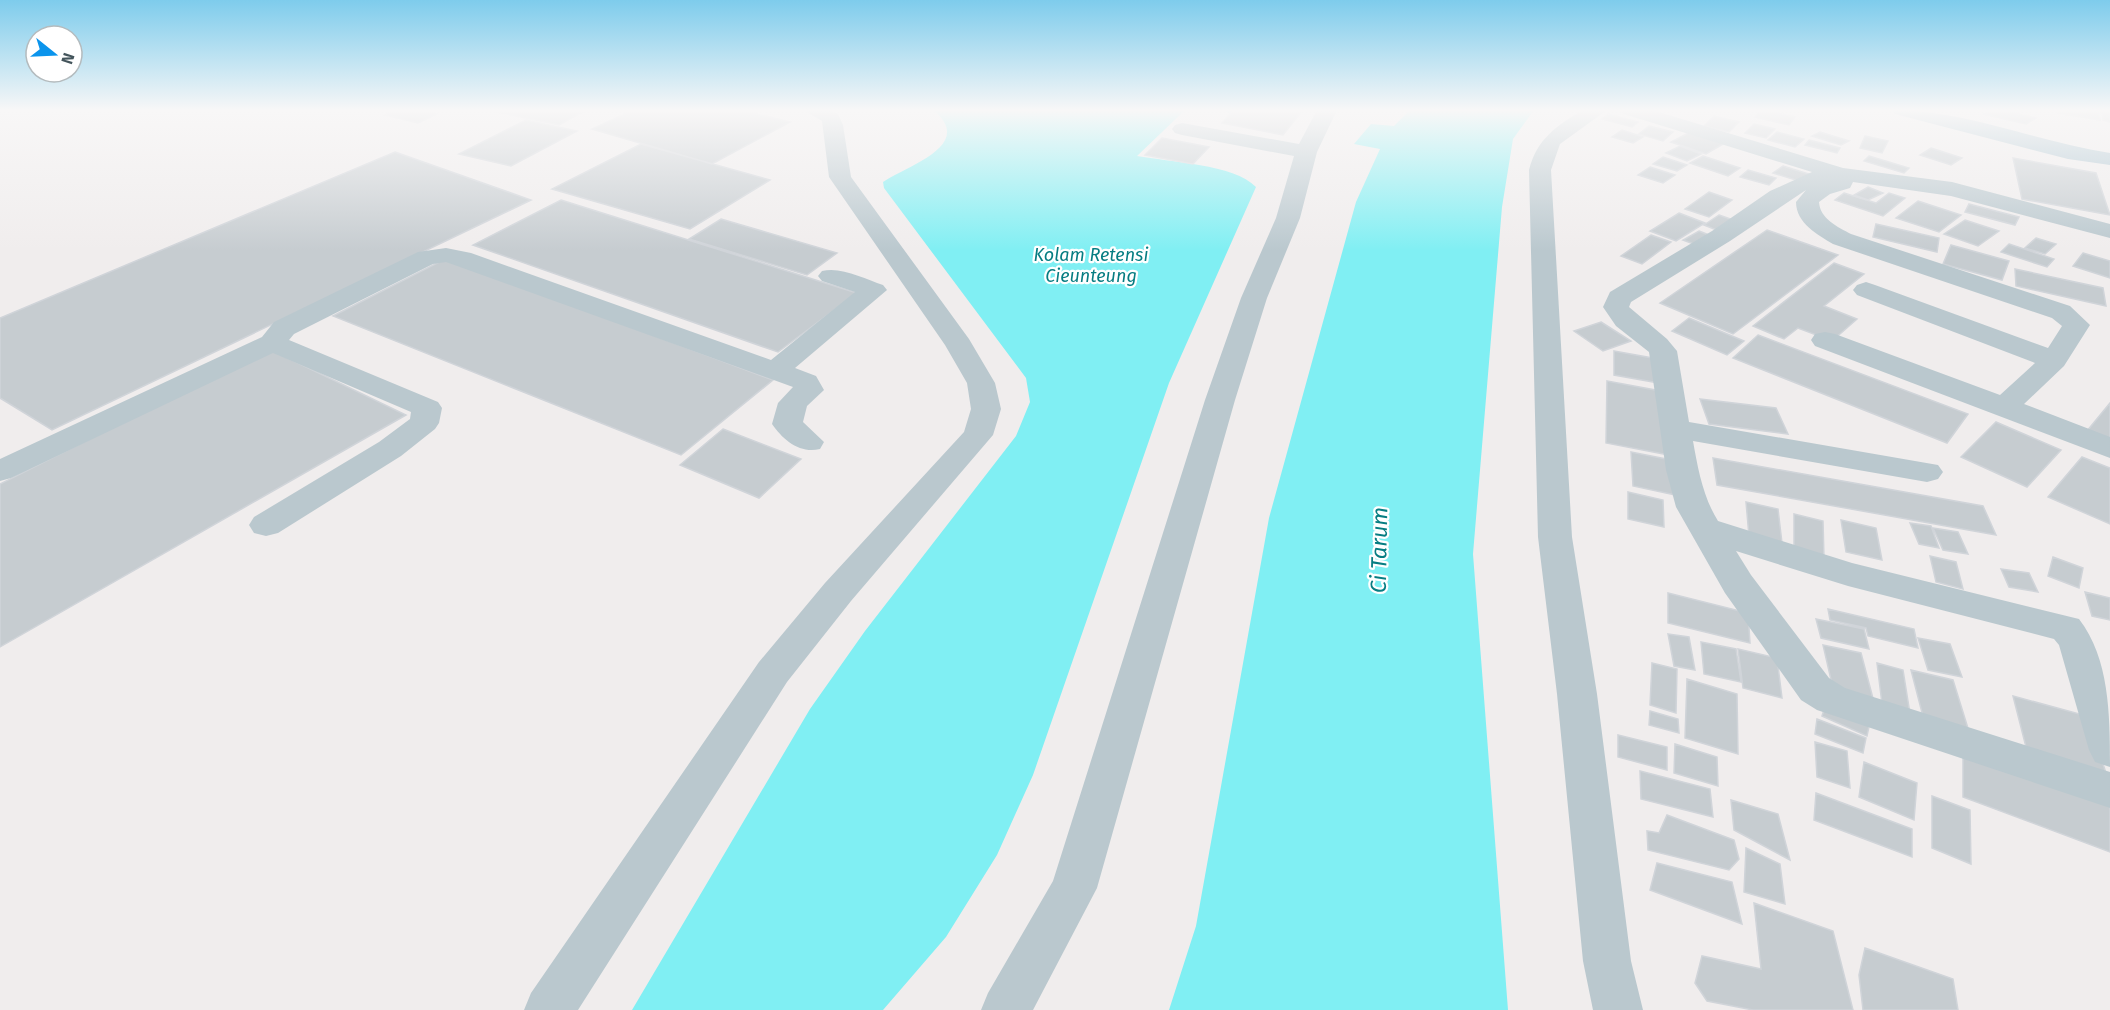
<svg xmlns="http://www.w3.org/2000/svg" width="2110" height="1010" viewBox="0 0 2110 1010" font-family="'Fira Sans',sans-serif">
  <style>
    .water { fill: #80eff3 }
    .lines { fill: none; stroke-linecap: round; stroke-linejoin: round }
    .stream { fill: #80eff3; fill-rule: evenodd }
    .building { fill: #c6ccd0; stroke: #d0d4d9; stroke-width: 1.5 }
    .minor { fill: #bac8ce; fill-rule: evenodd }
    .major { fill: #aac3cf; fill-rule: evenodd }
    .labels { text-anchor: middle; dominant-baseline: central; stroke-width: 4.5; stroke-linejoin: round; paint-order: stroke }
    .far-water-label { font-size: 18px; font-style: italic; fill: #067d82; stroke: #fff }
    .water-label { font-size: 22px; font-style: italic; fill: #067d82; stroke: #fff }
  </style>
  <rect width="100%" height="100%" fill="#f0eded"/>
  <path class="water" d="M 933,110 L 1185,110 L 1137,156 C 1169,162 1234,164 1256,187 L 1169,383 L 1033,775 L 997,855 L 946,937 L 883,1010 L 632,1010 L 810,709 L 865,631 L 1016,436 L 1030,402 L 1026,378 L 884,188 L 883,182 C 906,166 977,145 933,110 Z
    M 1410,110 L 1534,110 L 1513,139 L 1502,207 L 1473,554 L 1508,1010 L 1169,1010 L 1196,926 L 1269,518 L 1356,202 L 1380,149 L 1354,144 L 1371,124 L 1394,126 Z"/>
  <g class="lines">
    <path class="stream" d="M 1223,110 L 1232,110 L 1233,111 L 1229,113 Z"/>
  </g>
  <path class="building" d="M 393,110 L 422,110 L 437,114 L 418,123 L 385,115 Z
    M 488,110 L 586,110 L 559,125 Z
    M 633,110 L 741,110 L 790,122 L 712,164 L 592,129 Z
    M 1234,110 L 1296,110 L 1302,111 L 1283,135 L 1222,123 Z
    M 1760,110 L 1763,110 L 1795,117 L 1789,125 L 1755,117 Z
    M 2002,110 L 2036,118 L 2026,124 L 1983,114 Z
    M 2058,110 L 2098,110 L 2100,120 L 2058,113 Z
    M 2102,110 L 2110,110 L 2110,122 L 2103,120 Z
    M 1608,114 L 1638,122 L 1632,127 L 1602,119 Z
    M 1714,116 L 1739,122 L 1729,132 L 1704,126 Z
    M 526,120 L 577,131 L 511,166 L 459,154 Z
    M 1754,124 L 1775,129 L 1766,138 L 1745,133 Z
    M 1649,126 L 1673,132 L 1663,141 L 1639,134 Z
    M 1622,130 L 1643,137 L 1633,143 L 1612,137 Z
    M 1690,132 L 1725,143 L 1706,154 L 1671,142 Z
    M 1777,132 L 1804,139 L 1795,147 L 1768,140 Z
    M 1820,132 L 1849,141 L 1841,145 L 1812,136 Z
    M 1865,136 L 1888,141 L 1882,153 L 1860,148 Z
    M 1162,138 L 1209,147 L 1193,164 L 1145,155 Z
    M 1809,140 L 1840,148 L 1837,153 L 1805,145 Z
    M 641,144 L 770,180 L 690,229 L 552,189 Z
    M 1680,146 L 1701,154 L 1687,161 L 1666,153 Z
    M 1931,148 L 1962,158 L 1951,165 L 1920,155 Z
    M 395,152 L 531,200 L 52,430 L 0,398 L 0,318 Z
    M 1703,156 L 1740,168 L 1728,176 L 1690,163 Z
    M 1869,156 L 1909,168 L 1904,173 L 1864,161 Z
    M 1663,157 L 1687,165 L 1677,171 L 1653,164 Z
    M 2013,158 L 2096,173 L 2110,215 L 2022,199 Z
    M 1783,166 L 1812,175 L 1802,182 L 1773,173 Z
    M 1650,167 L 1675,175 L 1663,183 L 1638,175 Z
    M 1748,170 L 1776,178 L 1769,185 L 1740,177 Z
    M 1868,187 L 1883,193 L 1868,200 L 1854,195 Z
    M 1709,192 L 1732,200 L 1709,217 L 1685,209 Z
    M 1844,193 L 1876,203 L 1889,193 L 1905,198 L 1883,216 L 1835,200 Z
    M 561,200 L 857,293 L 778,352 L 473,245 Z
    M 1918,201 L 1961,215 L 1939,232 L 1896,218 Z
    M 1969,204 L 2019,217 L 2015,225 L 1965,212 Z
    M 1679,213 L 1705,223 L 1676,241 L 1650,231 Z
    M 1719,215 L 1739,222 L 1724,233 L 1704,225 Z
    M 721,219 L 837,253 L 807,275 L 689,239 Z
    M 1965,220 L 1999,231 L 1978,246 L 1944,234 Z
    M 1876,224 L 1939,238 L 1937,252 L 1873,237 Z
    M 1767,230 L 1838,255 L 1733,334 L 1660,303 Z
    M 1699,231 L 1714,237 L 1699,246 L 1683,240 Z
    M 1651,235 L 1671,242 L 1642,264 L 1621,256 Z
    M 2036,238 L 2056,244 L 2045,254 L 2025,248 Z
    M 2009,244 L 2054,259 L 2047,267 L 2001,252 Z
    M 1951,245 L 2009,261 L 2002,280 L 1943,264 Z
    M 2083,253 L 2110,261 L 2110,278 L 2073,266 Z
    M 447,258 L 773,380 L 681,455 L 333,316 Z
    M 1834,263 L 1864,274 L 1824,306 L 1857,319 L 1832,341 L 1798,328 L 1784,339 L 1753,326 Z
    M 2015,269 L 2103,288 L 2106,306 L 2016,286 Z
    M 1689,318 L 1744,341 L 1727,355 L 1672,331 Z
    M 1601,322 L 1631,341 L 1603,351 L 1574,331 Z
    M 1758,335 L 1968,414 L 1947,443 L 1733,358 Z
    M 269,349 L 406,415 L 0,647 L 0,484 Z
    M 1614,351 L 1658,359 L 1659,383 L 1614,375 Z
    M 1607,381 L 1666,392 L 1669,455 L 1606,443 Z
    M 1700,399 L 1776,408 L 1788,434 L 1709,424 Z
    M 2110,403 L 2110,440 L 2087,431 Z
    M 1996,422 L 2061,450 L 2027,487 L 1961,457 Z
    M 723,429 L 801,459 L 759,498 L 680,465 Z
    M 1631,452 L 1676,461 L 1680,496 L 1633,486 Z
    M 2082,457 L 2110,468 L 2110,524 L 2048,497 Z
    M 1713,458 L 1983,506 L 1996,535 L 1717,485 Z
    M 1628,492 L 1663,500 L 1664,527 L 1628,519 Z
    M 1746,502 L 1778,509 L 1782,543 L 1749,536 Z
    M 1794,514 L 1823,521 L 1824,558 L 1794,550 Z
    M 1841,520 L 1876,528 L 1882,560 L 1846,552 Z
    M 1910,523 L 1931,526 L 1939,548 L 1919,544 Z
    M 1933,528 L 1958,532 L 1968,554 L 1943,550 Z
    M 1930,556 L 1956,562 L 1963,589 L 1936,582 Z
    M 2053,557 L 2083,568 L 2079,588 L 2048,576 Z
    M 2001,569 L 2029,573 L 2038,592 L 2009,587 Z
    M 2085,592 L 2110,598 L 2110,620 L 2092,616 Z
    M 1668,593 L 1748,613 L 1750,643 L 1668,623 Z
    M 1828,609 L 1914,629 L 1918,648 L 1868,636 L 1866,628 L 1830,620 Z
    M 1816,619 L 1864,629 L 1869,649 L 1821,638 Z
    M 1668,634 L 1689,637 L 1695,670 L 1674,666 Z
    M 1918,638 L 1950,644 L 1962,677 L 1928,670 Z
    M 1701,642 L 1736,649 L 1741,682 L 1704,674 Z
    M 1823,645 L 1861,653 L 1875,706 L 1835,697 Z
    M 1738,649 L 1777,658 L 1782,698 L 1743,688 Z
    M 1652,663 L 1677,669 L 1676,713 L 1650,705 Z
    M 1877,663 L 1903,670 L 1911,720 L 1883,712 Z
    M 1911,670 L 1953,680 L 1971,738 L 1926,728 Z
    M 1687,679 L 1737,694 L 1738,754 L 1685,738 Z
    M 2013,696 L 2087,716 L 2107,776 L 2028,755 Z
    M 1826,703 L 1870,722 L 1867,736 L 1822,716 Z
    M 1650,711 L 1678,719 L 1679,733 L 1649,725 Z
    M 1817,719 L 1866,738 L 1863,753 L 1815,734 Z
    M 1618,735 L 1667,747 L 1667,770 L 1618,757 Z
    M 1815,742 L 1847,751 L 1850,788 L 1817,777 Z
    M 1675,744 L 1717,757 L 1718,786 L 1674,773 Z
    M 1963,746 L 2110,799 L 2110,852 L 1963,797 Z
    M 1864,762 L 1917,783 L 1914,820 L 1859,797 Z
    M 1640,771 L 1710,789 L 1713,817 L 1641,799 Z
    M 1816,793 L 1912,829 L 1912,857 L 1814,820 Z
    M 1932,796 L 1970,810 L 1971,864 L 1932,848 Z
    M 1731,800 L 1778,814 L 1790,860 L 1734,830 Z
    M 1667,815 L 1734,840 L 1739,859 L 1729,870 L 1648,850 L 1647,831 L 1659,833 Z
    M 1746,848 L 1780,864 L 1785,904 L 1744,892 Z
    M 1657,863 L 1732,882 L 1742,924 L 1650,890 Z
    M 1754,903 L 1833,931 L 1853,1010 L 1753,1010 L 1707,1001 L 1695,983 L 1702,956 L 1761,969 Z
    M 1865,948 L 1953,979 L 1958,1010 L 1863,1010 L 1859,975 Z"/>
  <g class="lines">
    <path class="minor" d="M 804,110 L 830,110 L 838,114 L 843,125 L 851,177 L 969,339 L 995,383 L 1001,409 L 993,435 L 851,601 L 787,682 L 578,1010 L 524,1010 L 531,993 L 759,662 L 825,583 L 964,432 L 971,409 L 967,383 L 945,345 L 829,177 L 822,121 Z
      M 1317,110 L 1337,110 L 1317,152 L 1300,218 L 1267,298 L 1235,400 L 1097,888 L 1033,1010 L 981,1010 L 988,993 L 1053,881 L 1205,400 L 1241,298 L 1276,218 L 1294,156 L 1182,135 L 1175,133 L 1172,129 L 1175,125 L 1182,123 L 1299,144 Z
      M 1583,110 L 1607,110 L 1560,144 L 1551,170 L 1572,537 L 1597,694 L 1631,961 L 1643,1010 L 1593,1010 L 1583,961 L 1557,694 L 1538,537 L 1529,170 C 1537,139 1556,126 1583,110 Z
      M 1621,110 L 1652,110 L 1843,168 L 1952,182 L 2110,224 L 2110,238 L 1951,196 L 1853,182 L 1850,188 L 1830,194 L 1819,202 C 1820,219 1838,227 1851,234 L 2070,306 L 2090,325 L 2064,366 L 2024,404 L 2110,437 L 2110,458 L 1815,346 L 1811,340 L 1815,334 L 1825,332 L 1835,334 L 2000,395 L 2035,363 L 1857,295 L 1853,290 L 1857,285 L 1866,282 L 1875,285 L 2048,348 L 2062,326 L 2052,318 L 1833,244 C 1818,235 1796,223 1796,202 L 1806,190 L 1730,241 L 1631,302 L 1629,307 L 1667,339 L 1677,351 L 1689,422 L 1938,465 L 1943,472 L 1938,479 L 1927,482 L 1693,441 C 1698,469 1703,497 1718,521 L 1852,563 L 2079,619 C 2110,659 2110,717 2110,767 L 2095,762 L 2089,750 L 2059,645 L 2054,639 L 1848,586 L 1736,551 L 1751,575 L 1829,678 L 1845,688 L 2110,772 L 2110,808 L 1817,710 L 1801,700 L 1725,593 L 1676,507 L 1666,470 L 1649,352 L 1616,326 L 1603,307 L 1610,292 L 1712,231 L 1770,191 L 1812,172 L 1624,114 Z
      M 446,248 L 471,253 L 771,360 L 855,292 L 822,281 L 818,276 L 822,271 C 841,266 865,279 883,285 L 887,290 L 795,368 L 816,376 L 824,390 L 807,406 L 803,422 L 824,442 L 820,449 C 800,454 783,440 772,424 L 778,403 L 793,387 L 446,262 L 433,264 L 294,334 L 289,340 L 438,402 L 442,408 L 439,423 L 435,429 L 401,456 L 278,533 L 266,536 L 254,533 L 249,525 L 254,517 L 379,442 L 410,419 L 411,412 L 273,353 L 11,478 L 0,481 L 0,459 L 262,337 L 274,322 L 418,252 Z"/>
    <path class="major" d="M 1892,110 C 1966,110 2037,142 2110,153 L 2110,165 L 2068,159 L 1895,114 Z"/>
  </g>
  <linearGradient id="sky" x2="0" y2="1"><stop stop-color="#7eccec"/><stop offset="0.44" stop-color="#f8f7f7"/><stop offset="1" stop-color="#f8f7f7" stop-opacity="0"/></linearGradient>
  <rect width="2110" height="251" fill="url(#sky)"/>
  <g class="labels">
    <g class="far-water-label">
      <text x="1091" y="255">Kolam Retensi<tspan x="1091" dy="21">Cieunteung</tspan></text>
    </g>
    <g class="water-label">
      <text transform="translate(1379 550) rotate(-89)">Ci Tarum</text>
    </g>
  </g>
  <g transform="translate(54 54) rotate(108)"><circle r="28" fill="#ffffff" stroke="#b4bbbe" stroke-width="1.5"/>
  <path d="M0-4.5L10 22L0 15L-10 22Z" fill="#0b94ec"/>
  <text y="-9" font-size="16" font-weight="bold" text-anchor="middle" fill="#44555c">N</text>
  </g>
</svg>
